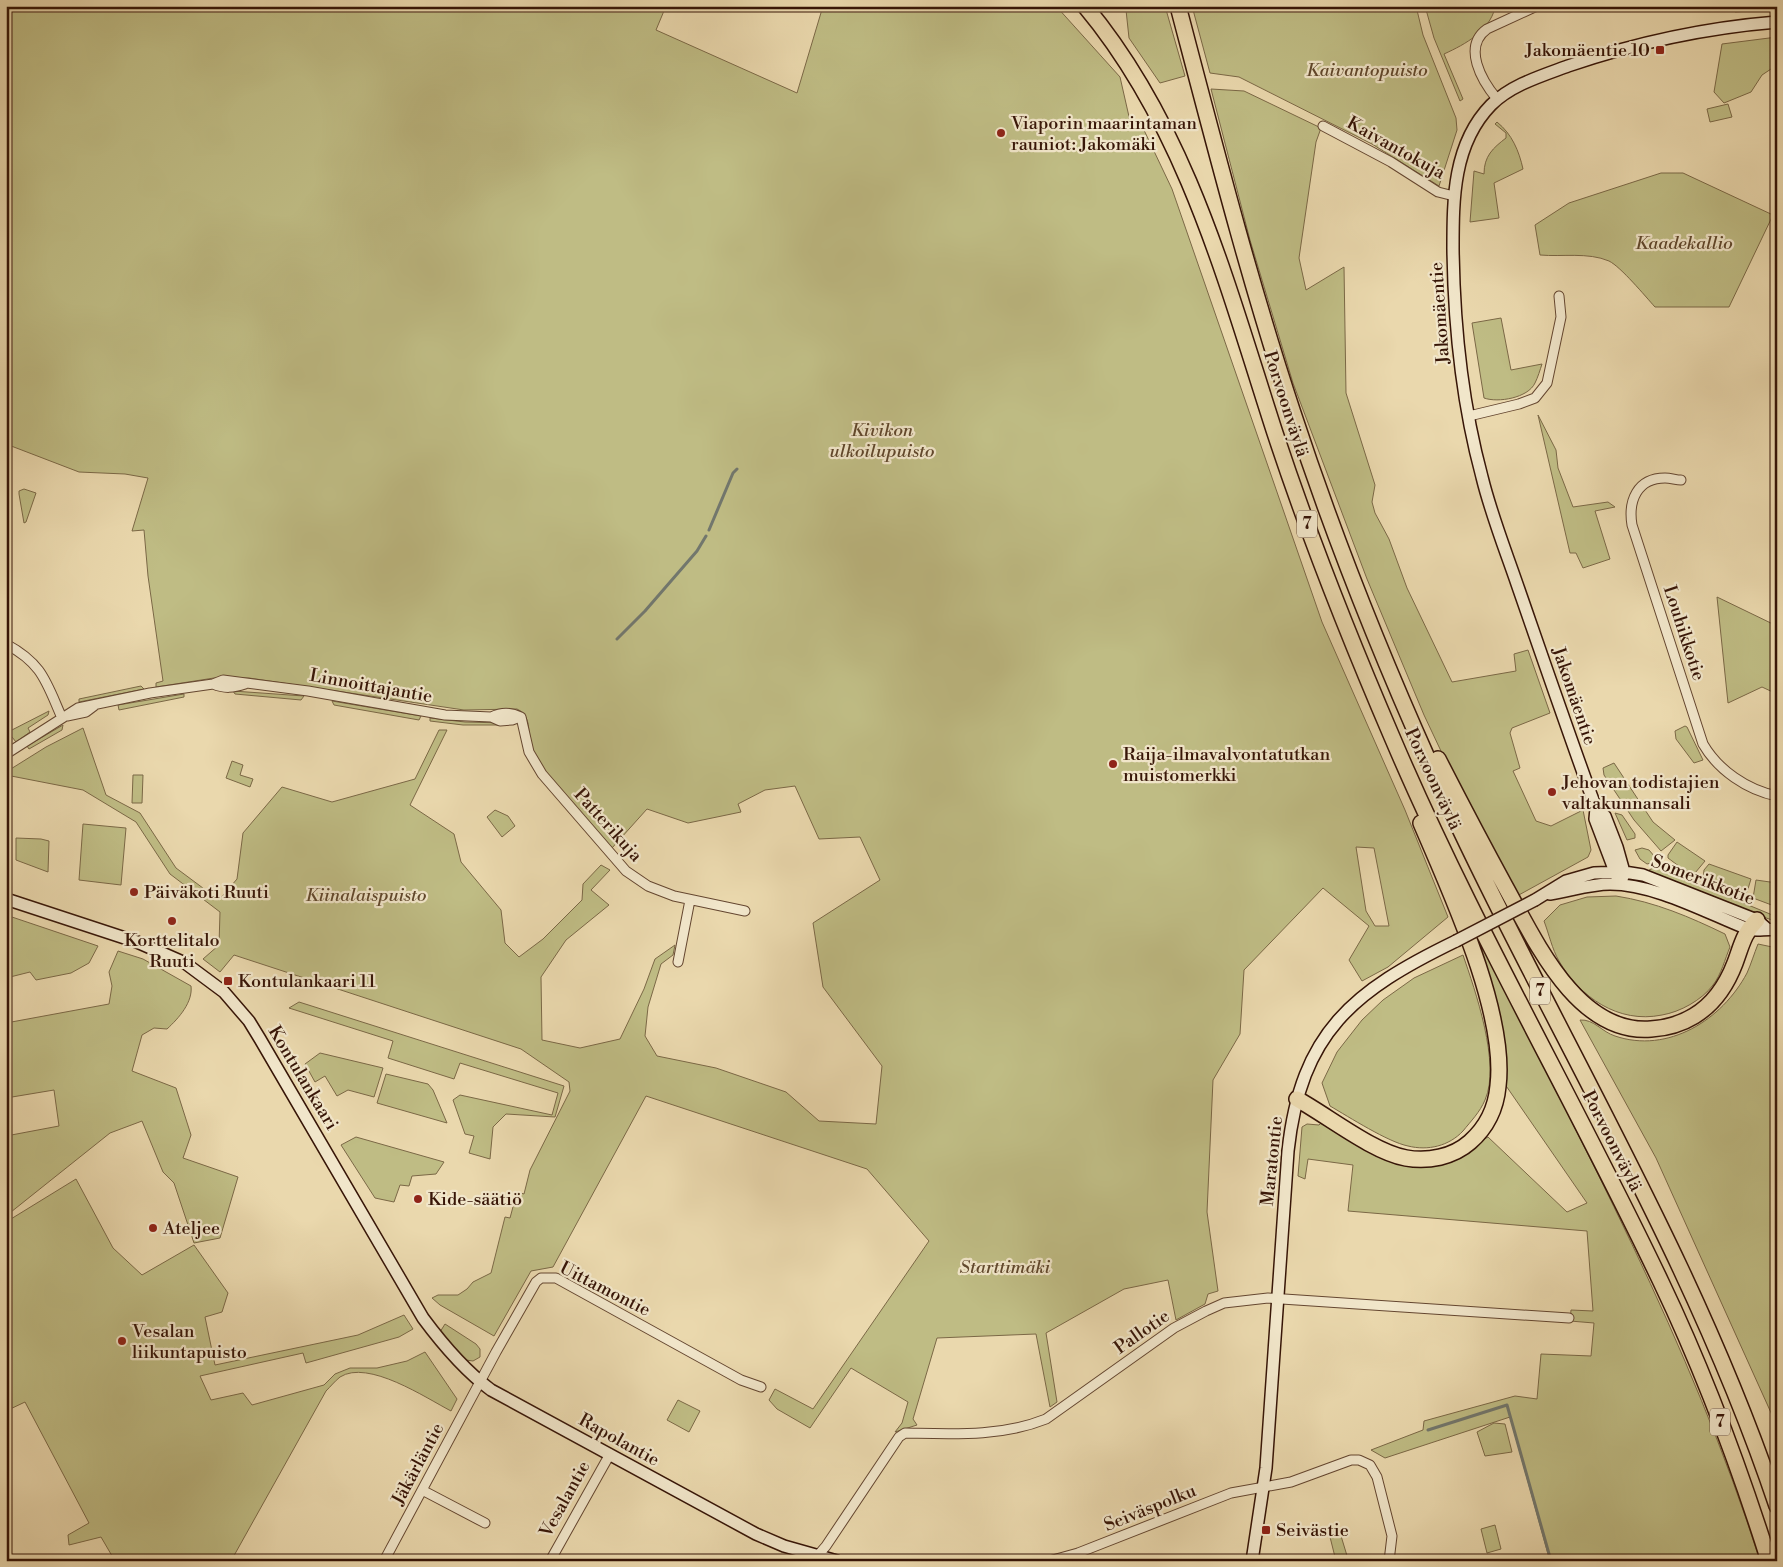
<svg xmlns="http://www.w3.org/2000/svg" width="1783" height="1567" viewBox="0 0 1783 1567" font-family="'Libre Bodoni',serif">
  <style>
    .green { fill: #bfbc84; stroke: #7b6846; fill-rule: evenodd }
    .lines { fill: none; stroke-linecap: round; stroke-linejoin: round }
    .stream { stroke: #72776d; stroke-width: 3 }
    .street-casing { stroke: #644630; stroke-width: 11 }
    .secondary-casing { stroke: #371507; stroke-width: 14 }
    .highway-casing { stroke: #371507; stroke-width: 18 }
    .street { stroke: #f1e6ca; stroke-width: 9 }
    .secondary { stroke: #f1e6ca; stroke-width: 11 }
    .highway { stroke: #ead8ad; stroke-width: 15 }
    .secondary-bridge-casing { stroke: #371507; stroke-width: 14; stroke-linecap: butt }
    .secondary-bridge { stroke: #f1e6ca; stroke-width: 11 }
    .poi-dot { fill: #8f2418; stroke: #f1e6ca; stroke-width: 2 }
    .labels { text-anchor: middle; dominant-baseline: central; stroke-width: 4.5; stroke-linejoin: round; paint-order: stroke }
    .shield { fill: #f1e6ca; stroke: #6f5442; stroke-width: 1 }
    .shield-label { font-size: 16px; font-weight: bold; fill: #371507 }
    .poi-label { font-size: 18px; fill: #371507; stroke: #f1e6ca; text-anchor: start }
    .park-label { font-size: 18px; font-style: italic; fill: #60472c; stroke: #f1e6ca }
    .street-label { font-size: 18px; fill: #371507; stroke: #f1e6ca }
  </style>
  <rect width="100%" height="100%" fill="#ead8ad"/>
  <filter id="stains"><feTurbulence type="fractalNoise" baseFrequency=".004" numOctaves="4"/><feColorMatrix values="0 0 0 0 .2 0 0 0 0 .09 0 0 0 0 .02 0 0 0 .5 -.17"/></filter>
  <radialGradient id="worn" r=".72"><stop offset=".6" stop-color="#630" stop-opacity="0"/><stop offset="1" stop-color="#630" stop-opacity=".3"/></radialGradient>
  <path class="green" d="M 6,6 L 666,6 L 656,30 L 797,93 L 823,6 L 1056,6 L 1120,77 L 1130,121 L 1143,128 L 1172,189 L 1322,622 L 1405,810 L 1448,917 L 1388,967 L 1362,981 L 1349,960 L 1369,926 L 1323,888 L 1244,970 L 1240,1034 L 1213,1080 L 1207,1212 L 1218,1291 L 1208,1294 L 1205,1304 L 1176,1320 L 1168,1280 L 1124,1289 L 1046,1333 L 1057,1402 L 1050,1407 L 1036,1334 L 937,1338 L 913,1419 L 917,1425 L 895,1432 L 902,1423 L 908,1402 L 851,1368 L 810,1428 L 777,1409 L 769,1400 L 775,1389 L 813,1409 L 929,1241 L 867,1169 L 646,1096 L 553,1267 L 531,1271 L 494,1336 L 440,1305 L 432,1298 L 438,1295 L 458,1295 L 467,1289 L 473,1282 L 491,1273 L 505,1217 L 510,1218 L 517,1192 L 524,1194 L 530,1170 L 570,1091 L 569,1082 L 521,1049 L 234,955 L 220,972 L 203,959 L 219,945 L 220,912 L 170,874 L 136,822 L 83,790 L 6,775 L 6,772 L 46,747 L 83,728 L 106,795 L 140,813 L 176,868 L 219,900 L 237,879 L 243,833 L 282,787 L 332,802 L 415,779 L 439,730 L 447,730 L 410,805 L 454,834 L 461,862 L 501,910 L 505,943 L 519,957 L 543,939 L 582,900 L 583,884 L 601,865 L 610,870 L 591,890 L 609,905 L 566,940 L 541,977 L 542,1040 L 580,1048 L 620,1039 L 644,989 L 655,959 L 675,945 L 673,955 L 661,964 L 648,1007 L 645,1036 L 657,1056 L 716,1068 L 786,1092 L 819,1121 L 876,1124 L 882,1066 L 823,987 L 813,923 L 880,880 L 860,837 L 819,839 L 795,786 L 765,790 L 738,804 L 741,812 L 688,823 L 647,809 L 612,848 C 587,821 546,783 532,750 C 526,736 534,717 517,709 L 464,710 L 249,678 L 214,678 L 156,687 L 156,683 L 163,681 L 148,576 L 144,530 L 132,531 L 148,478 L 125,474 L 79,472 L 6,444 ZM 1356,847 L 1374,848 L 1389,926 L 1375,926 L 1366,911 Z
    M 1121,6 L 1165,6 L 1185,76 L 1160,83 L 1129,38 L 1126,10 Z
    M 1192,6 L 1416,6 L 1423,35 L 1456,118 L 1457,130 L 1439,186 L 1372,144 L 1239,77 L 1210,73 Z
    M 1425,6 L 1495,8 C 1489,31 1466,44 1444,54 L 1463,99 L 1460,101 L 1434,38 Z
    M 1736,6 L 1777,6 L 1777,9 L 1735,12 Z
    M 1777,37 L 1777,65 L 1762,75 L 1751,92 L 1724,103 L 1714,92 L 1722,44 Z
    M 1211,89 L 1244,91 L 1321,128 L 1316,142 L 1299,258 L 1306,290 L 1344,267 L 1346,393 L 1375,485 L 1372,502 L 1375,513 L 1389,539 L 1407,588 L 1452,682 L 1516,671 L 1514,654 L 1528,650 L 1550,713 L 1512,728 L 1510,733 L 1520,768 L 1513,771 L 1536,821 L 1551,826 L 1583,810 L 1591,850 L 1588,857 L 1517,896 L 1465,802 L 1424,715 L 1367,579 L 1293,383 L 1250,240 Z
    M 1728,104 L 1732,117 L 1710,122 L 1707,109 Z
    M 1497,122 C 1512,134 1519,151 1523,169 L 1494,183 L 1499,218 L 1470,222 L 1474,171 L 1484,174 C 1484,156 1493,148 1506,138 L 1506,133 L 1495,124 Z
    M 1661,173 L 1683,173 L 1773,215 L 1729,307 L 1655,307 C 1645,296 1621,267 1609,261 C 1588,252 1562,257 1540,255 L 1535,225 L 1569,203 Z
    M 1501,318 L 1511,370 L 1542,364 C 1540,370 1538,377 1535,383 C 1528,398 1498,403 1484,398 L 1472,323 Z
    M 1538,415 L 1556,450 L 1558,468 L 1573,507 L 1608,502 L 1615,507 L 1595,511 L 1610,559 L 1583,568 L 1576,553 L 1570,553 Z
    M 24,489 L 36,493 L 26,522 L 24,523 L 19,494 L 19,491 Z
    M 1717,597 L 1777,626 L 1777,694 L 1762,687 L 1728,703 Z
    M 141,686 L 144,689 L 79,702 L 79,699 Z
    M 233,691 L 304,696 L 301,700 L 235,694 Z
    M 184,694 L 184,697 L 119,710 L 118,705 Z
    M 332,701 L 421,716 L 419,720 L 334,705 Z
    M 49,711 L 48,715 L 28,728 L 30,732 L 16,742 L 8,732 Z
    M 430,718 L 465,722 L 503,723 L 503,725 L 463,725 L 430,721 Z
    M 63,725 L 62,730 L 29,749 L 27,746 Z
    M 1685,726 L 1687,727 L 1703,760 L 1694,763 L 1676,739 L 1675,731 Z
    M 232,761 L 243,765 L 240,775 L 253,779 L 250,787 L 226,778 Z
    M 1614,763 L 1653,822 L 1675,840 L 1661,851 L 1634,820 L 1604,775 L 1603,768 Z
    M 133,775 L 143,775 L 142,803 L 132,803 Z
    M 495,810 L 508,816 L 515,826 L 502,837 L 487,817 Z
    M 1615,813 L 1622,815 L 1635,834 L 1635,838 L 1627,840 Z
    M 83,824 L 126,828 L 121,885 L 79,880 Z
    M 16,838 L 41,839 L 49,841 L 48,872 L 16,860 Z
    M 1677,842 L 1705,861 L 1695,873 L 1684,870 L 1668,858 L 1668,855 Z
    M 1642,848 L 1649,850 L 1655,857 L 1655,862 L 1647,864 L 1640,859 L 1635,850 Z
    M 1662,864 L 1683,878 L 1770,914 L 1776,918 L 1775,921 L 1740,909 L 1650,873 L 1649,870 Z
    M 1709,864 L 1751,879 L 1747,892 L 1741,894 L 1703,878 L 1704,870 Z
    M 1756,880 L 1777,883 L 1777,907 L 1753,898 Z
    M 1616,896 C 1655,902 1690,917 1725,934 L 1730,947 C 1725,959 1721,975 1713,985 C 1702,1000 1680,1012 1662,1015 C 1618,1024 1580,997 1559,961 C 1552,949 1549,934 1544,921 L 1560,905 L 1587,897 Z
    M 6,915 L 98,946 L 89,963 L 71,973 L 36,980 L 30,972 L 6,978 Z
    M 1479,940 C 1582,1143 1691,1343 1760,1561 L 1550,1561 L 1510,1417 L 1385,1458 L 1371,1450 L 1423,1430 L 1424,1421 L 1515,1396 L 1537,1399 L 1541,1354 L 1591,1356 L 1594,1323 L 1570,1321 L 1571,1310 L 1593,1311 L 1587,1231 L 1348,1211 L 1353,1165 L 1308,1159 L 1305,1179 L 1298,1176 L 1302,1127 L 1307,1124 L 1319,1125 L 1322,1122 L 1366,1145 L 1452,1158 L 1488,1137 L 1567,1212 L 1587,1203 L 1502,1080 L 1473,943 Z
    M 1758,944 L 1777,948 L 1777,1426 L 1656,1158 L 1580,1020 C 1594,1019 1602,1032 1615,1036 C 1668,1054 1722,1020 1747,973 C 1751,964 1754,954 1758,944 Z
    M 118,951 L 143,959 L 191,986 C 193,1002 179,1018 167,1029 L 154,1028 L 142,1035 L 132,1071 L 176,1088 L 191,1135 L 183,1158 L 238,1177 L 220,1238 L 194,1243 L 174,1183 L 163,1172 L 142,1121 L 110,1133 L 6,1216 L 6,1136 L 59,1126 L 54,1090 L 6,1098 L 6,1023 L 109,1004 L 112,986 L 109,972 Z
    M 1463,955 C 1475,990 1501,1064 1485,1100 C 1480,1112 1471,1121 1463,1131 C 1449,1146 1428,1151 1408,1146 C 1388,1142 1349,1117 1330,1106 L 1322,1083 L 1337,1052 L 1362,1020 L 1383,1000 L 1414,978 Z
    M 299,1002 L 564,1086 L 555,1117 L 506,1114 L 493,1127 L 490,1159 L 469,1153 L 474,1136 L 465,1134 L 453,1100 L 460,1095 L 552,1115 L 558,1093 L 460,1063 L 454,1079 L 388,1058 L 393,1041 L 289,1008 Z
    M 320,1053 L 383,1068 L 374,1097 L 348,1090 L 337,1096 L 325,1076 L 315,1082 L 305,1064 Z
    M 386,1074 L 428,1084 L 433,1090 L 447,1123 L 377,1103 Z
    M 356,1137 L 444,1162 L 436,1174 L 412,1176 L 409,1186 L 400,1185 L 394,1202 L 375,1198 L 341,1145 Z
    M 76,1179 L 113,1248 L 142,1275 L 194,1245 L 228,1293 L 222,1312 L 205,1317 L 215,1365 L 358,1335 L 404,1315 L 413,1329 L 399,1337 L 306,1363 L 303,1353 L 200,1376 L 211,1400 L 243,1393 L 252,1405 L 324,1385 L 335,1374 L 350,1368 L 377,1368 L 407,1361 L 425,1352 L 457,1399 L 451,1411 C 426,1398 368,1359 340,1377 C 335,1381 330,1387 326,1391 L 231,1561 L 115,1561 L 101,1537 L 69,1545 L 68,1535 L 89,1523 L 25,1402 L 6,1411 L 6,1222 Z
    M 445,1324 L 476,1344 L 480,1349 L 480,1357 L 473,1361 L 466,1360 L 440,1332 Z
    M 678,1400 L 700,1411 L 689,1432 L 667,1420 Z
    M 1494,1423 L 1505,1424 L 1512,1452 L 1485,1456 L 1477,1432 Z
    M 1495,1525 L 1501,1549 L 1487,1553 L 1481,1529 Z
    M 1338,1526 L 1348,1559 L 1336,1561 L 1328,1529 Z"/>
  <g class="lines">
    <path class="stream" d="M 709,530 L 733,473 L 737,469
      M 617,639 L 645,611 L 697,551 L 706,536
      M 1428,1430 L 1507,1405 L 1551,1561"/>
    <g class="street-casing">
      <path id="street" d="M 1497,99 C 1482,81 1462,47 1487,29 L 1537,6
        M 1323,126 L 1391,162 L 1438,192 L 1454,196
        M 1469,416 L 1519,404 L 1535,398 L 1547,383 L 1561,317 L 1559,296
        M 1681,480 C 1676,480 1671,478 1665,478 C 1637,478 1628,501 1632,525 L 1703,744 C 1718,770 1747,790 1777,796
        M 6,644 C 43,664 46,682 62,718
        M 213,684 C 225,689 233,688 245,684
        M 67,716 L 86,712 L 94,706
        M 491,717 C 502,712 510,712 521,717 L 529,752 L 542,774 L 626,871 L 648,886 L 674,896 L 745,911
        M 6,754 L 78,708 L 150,693 L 213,684 L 223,680 L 308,691 L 445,715 L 491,717 L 500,721 L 512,720 L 520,717
        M 678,962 L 690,900
        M 422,1490 L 485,1523
        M 384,1561 L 496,1352 L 536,1282 L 541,1278 L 556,1278 L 741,1380 L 761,1387
        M 550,1561 L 610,1454
        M 813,1561 L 826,1546 L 899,1437 L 905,1433 C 953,1434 1001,1437 1046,1419 L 1174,1328 L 1206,1311 L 1224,1303 L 1268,1298 L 1569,1318
        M 1049,1561 L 1078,1553 L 1231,1493 L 1291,1482 L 1351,1460 L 1359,1460 L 1370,1465 L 1377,1477 L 1392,1536 L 1389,1561"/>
    </g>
    <g class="secondary-casing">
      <path id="secondary" d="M 1596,808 L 1595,819 L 1617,877
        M 1621,884 L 1624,872 L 1617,847 L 1605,816 L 1596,808 L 1590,792 C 1565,723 1541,653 1517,584 C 1505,549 1491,514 1482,477 C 1462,403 1454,326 1453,249 C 1453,199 1453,144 1491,105 C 1511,85 1541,76 1568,66 C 1638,42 1703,28 1777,22
        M 1550,894 C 1570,891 1590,884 1610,884 C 1655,884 1707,913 1748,929 C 1758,932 1766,928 1777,930
        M 6,899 L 137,942 L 185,963 L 224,992 L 249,1021 L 260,1039 L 423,1318 C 443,1345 464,1370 491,1390 L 756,1534 L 784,1546 L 837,1561
        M 1535,900 L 1566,881 L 1594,873 L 1624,872 L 1643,875 L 1757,920 L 1766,928
        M 1252,1561 L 1266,1468 L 1288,1151 C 1301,1032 1353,991 1456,941"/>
    </g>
    <g class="highway-casing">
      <path id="highway" d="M 1085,6 C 1187,128 1227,285 1275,433 C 1309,536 1349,637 1392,737 C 1471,923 1574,1099 1661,1282 C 1704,1372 1739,1466 1769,1561
        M 1178,6 C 1214,143 1249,280 1293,413 C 1332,532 1378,648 1429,762 C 1541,1012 1690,1245 1777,1506
        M 1438,759 C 1460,802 1482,844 1505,886 C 1535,940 1577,1035 1651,1029 C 1666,1028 1681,1024 1694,1016 C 1714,1004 1727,984 1735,963 C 1741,947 1744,932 1757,920
        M 1297,1099 C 1328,1116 1373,1152 1406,1158 C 1428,1162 1453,1157 1470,1142 C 1487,1127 1496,1108 1498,1086 C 1507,1013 1450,891 1421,823"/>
    </g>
    <use href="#street" class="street"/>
    <use href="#secondary" class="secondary"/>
    <use href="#highway" class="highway"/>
    <g class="secondary-bridge-casing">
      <path id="secondary-bridge" d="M 1456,941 L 1535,900"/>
    </g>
    <use href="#secondary-bridge" class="secondary-bridge"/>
  </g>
  <g class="poi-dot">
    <rect x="1655" y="45" width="10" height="10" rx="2.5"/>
    <circle cx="1001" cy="133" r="5"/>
    <circle cx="1113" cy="764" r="5"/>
    <circle cx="1552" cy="792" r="5"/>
    <circle cx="134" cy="892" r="5"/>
    <circle cx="172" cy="921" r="5"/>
    <rect x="223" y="976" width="10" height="10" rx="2.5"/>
    <circle cx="418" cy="1199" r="5"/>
    <circle cx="153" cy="1228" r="5"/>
    <circle cx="122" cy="1341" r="5"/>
    <rect x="1261" y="1525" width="10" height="10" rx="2.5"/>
  </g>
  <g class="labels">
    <g class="shield">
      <rect x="1297" y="510.5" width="20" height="27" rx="4"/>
      <rect x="1530" y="977.5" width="20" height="27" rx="4"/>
      <rect x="1710" y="1408.5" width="20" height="27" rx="4"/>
    </g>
    <g class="shield-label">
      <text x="1307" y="524">7</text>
      <text x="1540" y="991">7</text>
      <text x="1720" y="1422">7</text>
    </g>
    <g class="poi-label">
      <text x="1650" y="50" text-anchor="end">Jakomäentie 10</text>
      <text x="1011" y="123">Viaporin maarintaman<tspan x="1011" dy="21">rauniot: Jakomäki</tspan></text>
      <text x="1123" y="754">Raija-ilmavalvontatutkan<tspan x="1123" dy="21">muistomerkki</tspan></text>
      <text x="1562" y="782">Jehovan todistajien<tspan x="1562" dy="21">valtakunnansali</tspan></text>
      <text x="144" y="892">Päiväkoti Ruuti</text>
      <text x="172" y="940" text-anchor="middle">Korttelitalo<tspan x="172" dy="21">Ruuti</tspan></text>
      <text x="238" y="981">Kontulankaari 11</text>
      <text x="428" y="1199">Kide-säätiö</text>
      <text x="163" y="1228">Ateljee</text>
      <text x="132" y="1331">Vesalan<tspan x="132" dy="21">liikuntapuisto</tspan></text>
      <text x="1276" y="1530">Seivästie</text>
    </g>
    <g class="park-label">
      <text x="1367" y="70">Kaivantopuisto</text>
      <text x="1684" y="243">Kaadekallio</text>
      <text x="882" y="430">Kivikon<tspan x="882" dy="21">ulkoilupuisto</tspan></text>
      <text x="366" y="895">Kiinalaispuisto</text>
      <text x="1005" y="1267">Starttimäki</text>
    </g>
    <g class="street-label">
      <text transform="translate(1396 148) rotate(29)">Kaivantokuja</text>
      <text transform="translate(1440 313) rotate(-94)">Jakomäentie</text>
      <text transform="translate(1286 404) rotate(72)">Porvoonväylä</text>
      <text transform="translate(1684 633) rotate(72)">Louhikkotie</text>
      <text transform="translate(371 686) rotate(10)">Linnoittajantie</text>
      <text transform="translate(1574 696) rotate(71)">Jakomäentie</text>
      <text transform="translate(1433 779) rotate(65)">Porvoonväylä</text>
      <text transform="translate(608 825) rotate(48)">Patterikuja</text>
      <text transform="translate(1703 880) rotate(21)">Somerikkotie</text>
      <text transform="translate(303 1078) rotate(59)">Kontulankaari</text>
      <text transform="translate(1612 1141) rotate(63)">Porvoonväylä</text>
      <text transform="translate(1272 1161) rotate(-84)">Maratontie</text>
      <text transform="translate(605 1289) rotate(27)">Uittamontie</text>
      <text transform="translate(1142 1332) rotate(-35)">Pallotie</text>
      <text transform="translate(619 1440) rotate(29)">Rapolantie</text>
      <text transform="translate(418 1464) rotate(-62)">Jäkärläntie</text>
      <text transform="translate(565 1499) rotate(-61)">Vesalantie</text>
      <text transform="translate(1150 1508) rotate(-22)">Seiväspolku</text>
    </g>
  </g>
  <rect width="1783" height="1567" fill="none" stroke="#ead8ad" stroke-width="25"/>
  <rect x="8" y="8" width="1768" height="1552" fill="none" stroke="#371507" stroke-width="2.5"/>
  <rect x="12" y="12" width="1758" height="1542" fill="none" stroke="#371507"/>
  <rect width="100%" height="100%" filter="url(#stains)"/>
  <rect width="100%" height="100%" fill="url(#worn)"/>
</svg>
